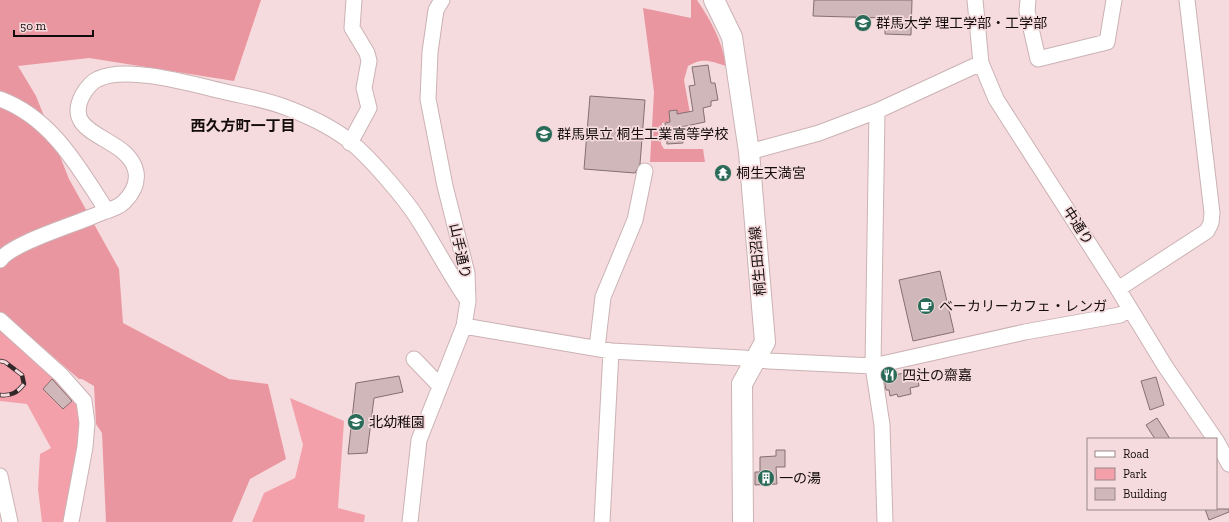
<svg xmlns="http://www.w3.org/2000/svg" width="1229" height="522" viewBox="0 0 1229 522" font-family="'Zilla Slab','Noto Sans JP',serif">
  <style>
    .green { fill: #f3a0aa }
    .forest { fill: #ea96a0 }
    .building { fill: #d0b7b9; stroke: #866f71 }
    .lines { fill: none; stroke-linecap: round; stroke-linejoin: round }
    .minor-casing { stroke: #cbb2b4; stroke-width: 17 }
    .major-casing { stroke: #cbb2b4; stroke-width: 22 }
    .minor { stroke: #fff; stroke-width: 15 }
    .major { stroke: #fff; stroke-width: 20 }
    .rail-casing { stroke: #322829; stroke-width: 4.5 }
    .rail { stroke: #f5dbdd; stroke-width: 3; stroke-dasharray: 9; stroke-linecap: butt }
    .labels { text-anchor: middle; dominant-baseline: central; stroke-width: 3.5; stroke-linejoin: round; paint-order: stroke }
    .poi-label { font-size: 14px; fill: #130b0c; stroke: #f5dbdd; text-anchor: start }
    .street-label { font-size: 14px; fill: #130b0c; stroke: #f5dbdd }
    .neighbourhood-label { font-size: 15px; font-weight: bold; fill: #130b0c; stroke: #f5dbdd }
  </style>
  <rect width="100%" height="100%" fill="#f5dbdd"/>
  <path class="green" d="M 0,327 L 81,402 L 83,426 L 68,522 L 42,522 L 38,489 L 40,454 L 51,448 L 27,404 L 0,401 Z
    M 290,398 L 344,421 L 338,508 L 365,515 L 364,522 L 252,522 L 264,493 L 295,478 L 303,445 Z"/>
  <path class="forest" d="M 0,0 L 261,0 L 234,81 L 89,58 L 18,66 L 36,96 L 69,179 L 119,269 L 123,323 L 229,379 L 268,384 L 286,459 L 250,479 L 232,522 L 106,522 L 102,433 L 96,424 L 94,386 L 82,379 L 79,379 L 42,347 L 0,327 Z
    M 691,0 L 697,0 C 711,21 722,40 726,66 C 711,61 702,57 688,66 L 684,80 L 691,119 L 662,123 L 661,144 L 664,149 L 703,149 L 705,162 L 650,162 L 654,92 L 643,8 L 691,18 Z"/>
  <path class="building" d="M 814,0 L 912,0 L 911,35 L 885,34 L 885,18 L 813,16 Z
    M 708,65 L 711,83 L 715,83 L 718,100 L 711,101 L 711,106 L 703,108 L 705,122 L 681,127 L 683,143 L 667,144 L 665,123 L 670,122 L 669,111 L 677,110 L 677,114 L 693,111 L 689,86 L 695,85 L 692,67 Z
    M 590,96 L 645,100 L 640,164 L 635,173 L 584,169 Z
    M 940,271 L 954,332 L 913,341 L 899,280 Z
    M 916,370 L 919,386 L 910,388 L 911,394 L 898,397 L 897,394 L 890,396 L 889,390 L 886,390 L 883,373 L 894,371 L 895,375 Z
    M 399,376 L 403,392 L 374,398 L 367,453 L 348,454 L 356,383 Z
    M 1156,377 L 1164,405 L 1150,410 L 1141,381 Z
    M 52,379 L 72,401 L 63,409 L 43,389 Z
    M 1157,418 L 1170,439 L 1155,439 L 1146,425 Z
    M 776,450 L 785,450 L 785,467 L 776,467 L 777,484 L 755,485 L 755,472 L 760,472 L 760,457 L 776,456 Z
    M 1205,509 L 1229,509 L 1229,512 L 1209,520 Z"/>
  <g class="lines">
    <g class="minor-casing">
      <path id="minor" d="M 975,0 L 981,63 L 996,99 L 1118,289 L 1165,366 L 1215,439
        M 1028,0 L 1027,11 L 1038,59 L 1107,42 L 1114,0
        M 0,99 C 52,118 79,168 107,211
        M 877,111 L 873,366 L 882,425 L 885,522
        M 350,143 L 369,108 L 364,88 L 369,61 L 367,53 L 352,28 L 354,0
        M 749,152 L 819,133 L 877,111 L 981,63
        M 0,260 C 13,242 80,223 103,212 C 110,210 119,207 124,202 C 133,193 138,184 136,172 C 129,135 61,138 82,96 C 86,89 91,82 98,79 C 127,65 191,84 222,91 C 242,96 263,99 282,106 C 304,114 328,125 347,139 C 368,155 404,197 418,219 C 435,246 450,275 468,301
        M 1118,289 L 1207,231 L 1211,223 L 1212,213 L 1187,0
        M 0,320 L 61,375 L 84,401 L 87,423 L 85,447 L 71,522
        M 464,326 L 611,351 L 743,358 L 769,361 L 873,366 L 1025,332 L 1120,315 L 1130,309
        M 597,348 L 603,297 L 635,220 L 645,171
        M 414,359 L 440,386
        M 1216,440 L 1229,464
        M 0,476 L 10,522
        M 410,522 L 419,440 L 464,326 L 468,301 L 467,273 L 445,186 L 428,99 L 430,52 L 436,10 L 442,0
        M 602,522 L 611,351"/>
    </g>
    <g class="major-casing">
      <path id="major" d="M 714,0 L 732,37 L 749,152 L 765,342 L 742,384 L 743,522"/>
    </g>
    <use href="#minor" class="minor"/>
    <use href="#major" class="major"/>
    <g class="rail-casing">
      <path id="rail" d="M 0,361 L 5,362 L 22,375 L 24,384 C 17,393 11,396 0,395"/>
    </g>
    <use href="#rail" class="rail"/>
  </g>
  <defs>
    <g id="university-disc" transform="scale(0.9)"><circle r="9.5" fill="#2a6a58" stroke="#f5dbdd"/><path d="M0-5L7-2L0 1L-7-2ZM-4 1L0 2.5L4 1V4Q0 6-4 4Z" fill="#fff"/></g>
    <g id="school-disc" transform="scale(0.9)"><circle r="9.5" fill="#2a6a58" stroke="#f5dbdd"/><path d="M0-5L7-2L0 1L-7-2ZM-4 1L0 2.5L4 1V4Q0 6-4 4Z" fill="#fff"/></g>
    <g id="temple-disc" transform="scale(0.9)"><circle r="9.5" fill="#2a6a58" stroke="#f5dbdd"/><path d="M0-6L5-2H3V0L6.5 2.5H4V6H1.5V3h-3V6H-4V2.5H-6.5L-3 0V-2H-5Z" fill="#fff"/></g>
    <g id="cafe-disc" transform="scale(0.9)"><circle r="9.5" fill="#2a6a58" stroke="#f5dbdd"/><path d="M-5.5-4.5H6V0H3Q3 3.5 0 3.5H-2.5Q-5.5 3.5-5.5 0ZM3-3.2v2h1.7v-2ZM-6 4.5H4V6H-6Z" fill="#fff"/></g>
    <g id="restaurant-disc" transform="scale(0.9)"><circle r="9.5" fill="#2a6a58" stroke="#f5dbdd"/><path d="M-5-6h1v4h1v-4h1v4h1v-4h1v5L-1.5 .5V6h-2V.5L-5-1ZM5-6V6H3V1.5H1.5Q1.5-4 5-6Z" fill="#fff"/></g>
    <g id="building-disc" transform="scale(0.9)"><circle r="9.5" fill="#2a6a58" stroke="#f5dbdd"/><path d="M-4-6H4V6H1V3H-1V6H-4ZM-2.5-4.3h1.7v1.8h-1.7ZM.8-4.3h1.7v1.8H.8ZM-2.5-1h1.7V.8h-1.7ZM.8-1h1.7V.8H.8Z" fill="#fff"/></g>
  </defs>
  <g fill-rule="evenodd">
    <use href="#university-disc" x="863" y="23"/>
    <use href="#school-disc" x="544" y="134"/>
    <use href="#temple-disc" x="723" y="173"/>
    <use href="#cafe-disc" x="926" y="306"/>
    <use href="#restaurant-disc" x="889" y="375"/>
    <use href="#school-disc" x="356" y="422"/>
    <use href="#building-disc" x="766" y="478"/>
  </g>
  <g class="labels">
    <g class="poi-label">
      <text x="876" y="23">群馬大学 理工学部・工学部</text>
      <text x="557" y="134">群馬県立 桐生工業高等学校</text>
      <text x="736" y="173">桐生天満宮</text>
      <text x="939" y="306">ベーカリーカフェ・レンガ</text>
      <text x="902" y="375">四辻の齋嘉</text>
      <text x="369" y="422">北幼稚園</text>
      <text x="779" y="478">一の湯</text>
    </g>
    <g class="street-label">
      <text transform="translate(1078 226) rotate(57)">中通り</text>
      <text transform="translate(460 251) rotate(78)">山手通り</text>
      <text transform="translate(758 261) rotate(-95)">桐生田沼線</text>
    </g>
    <g class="neighbourhood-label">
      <text x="243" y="126">西久方町一丁目</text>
    </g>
  </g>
  <rect x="1087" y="438" width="130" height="72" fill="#f5dbdd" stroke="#9b8889"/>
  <rect x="1095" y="451" width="20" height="6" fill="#ffffff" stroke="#9b8889"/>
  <text x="1123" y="458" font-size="12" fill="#130b0c">Road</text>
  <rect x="1095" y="468" width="20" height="12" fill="#f3a0aa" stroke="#9b8889"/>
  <text x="1123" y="478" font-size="12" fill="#130b0c">Park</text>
  <rect x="1095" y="488" width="20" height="12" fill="#d0b7b9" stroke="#9b8889"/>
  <text x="1123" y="498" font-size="12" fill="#130b0c">Building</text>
  <path d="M14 30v6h79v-6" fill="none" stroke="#130b0c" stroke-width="2"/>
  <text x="20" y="30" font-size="12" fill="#130b0c" stroke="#f5dbdd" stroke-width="3" paint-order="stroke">50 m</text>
</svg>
